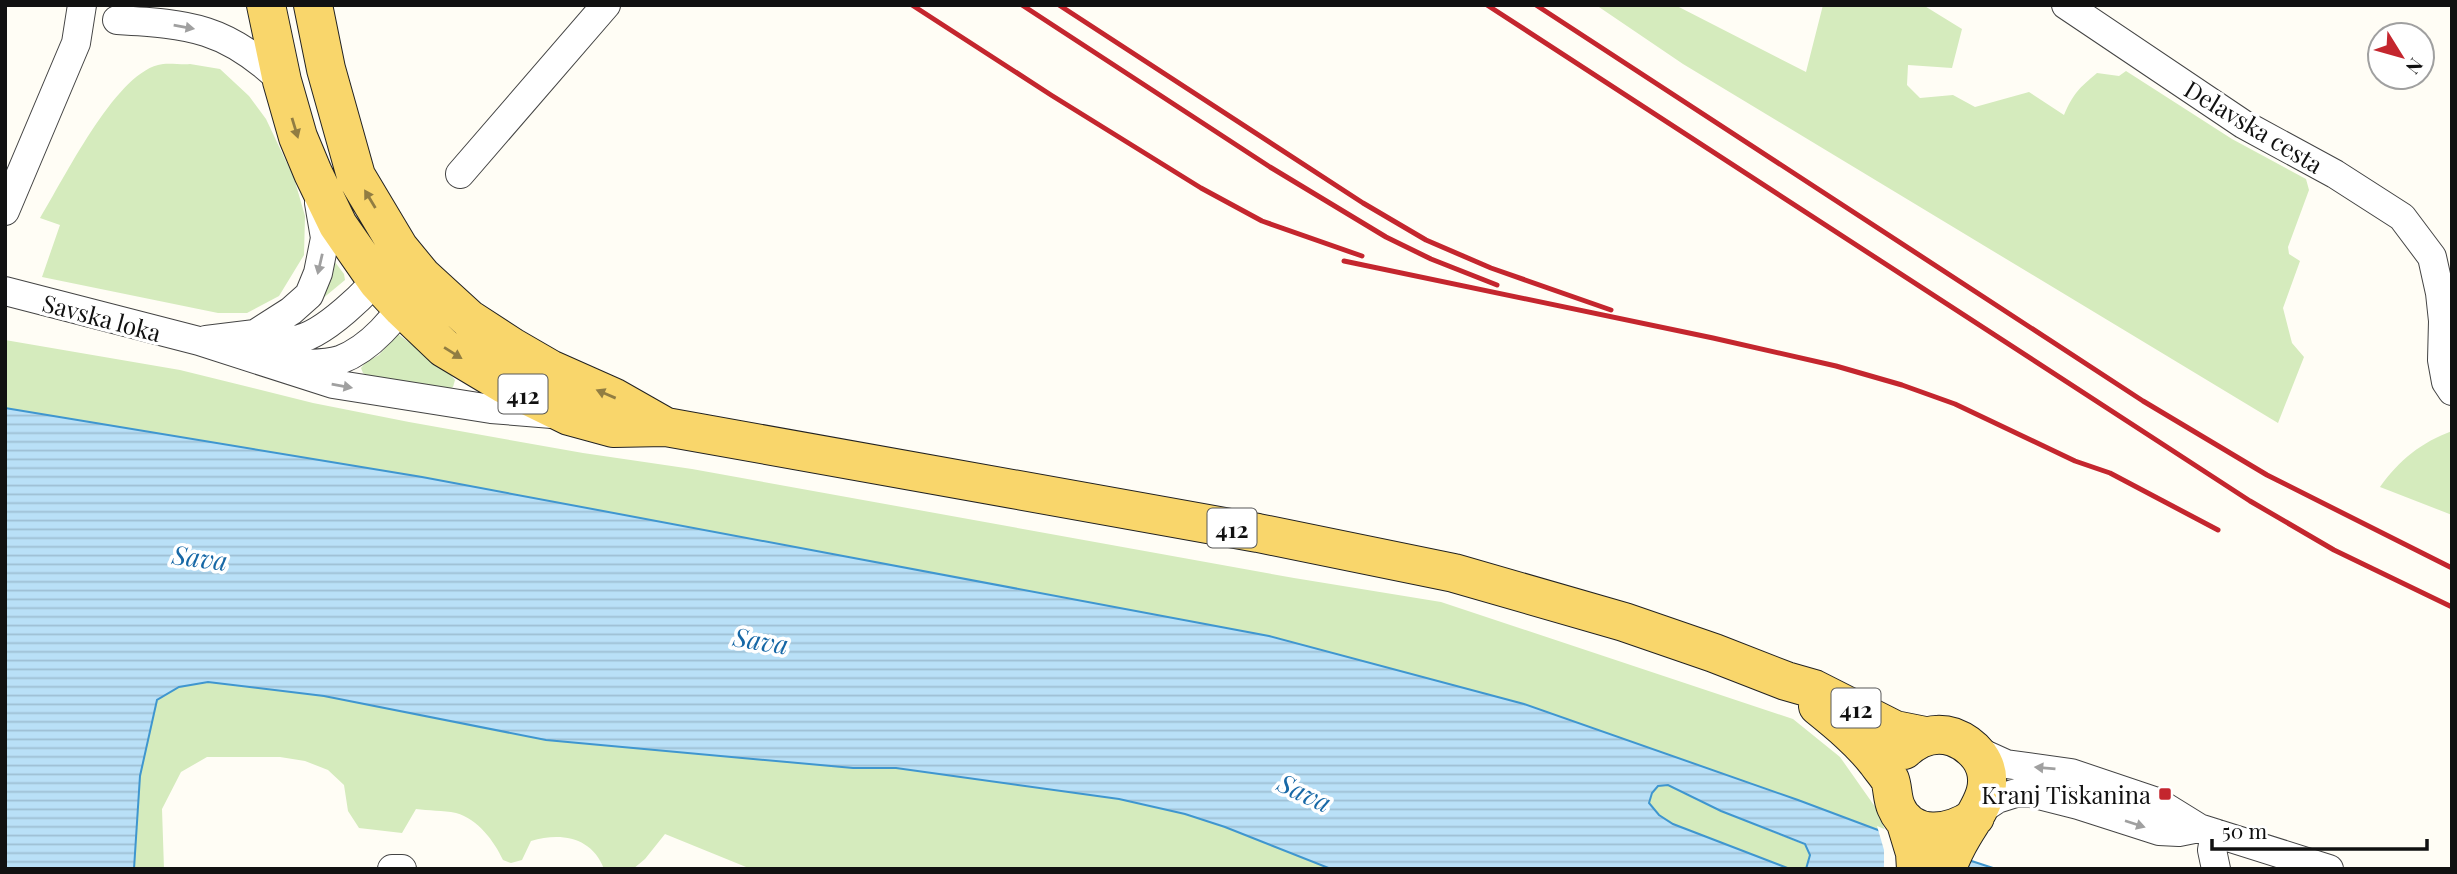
<svg xmlns="http://www.w3.org/2000/svg" width="2457" height="874" viewBox="0 0 2457 874" font-family="'Playfair Display',serif">
  <style>
    .grass { fill: #d5ebbd }
    .water { fill: url(#water-rules); stroke: #3f96cf; stroke-width: 2 }
    .pier { fill: #fffdf5 }
    .lines { fill: none; stroke-linecap: round; stroke-linejoin: round }
    .minor-casing { stroke: #444; stroke-width: 30 }
    .primary-casing { stroke: #222; stroke-width: 40 }
    .minor { stroke: #fff; stroke-width: 28 }
    .primary { stroke: #f9d66b; stroke-width: 38 }
    .rail { stroke: #c4262e; stroke-width: 5 }
    .oneway { fill: #a0a0a0 }
    .oneway2 { fill: #917d42 }
    .poi-dot { fill: #c4262e; stroke: #fff; stroke-width: 2.5 }
    .labels { text-anchor: middle; dominant-baseline: central; stroke-width: 7; stroke-linejoin: round; paint-order: stroke }
    .shield { fill: #fff; stroke: #585858; stroke-width: 2 }
    .shield-label { font-size: 23px; font-weight: bold; fill: #111 }
    .street-label { font-size: 24px; fill: #111; stroke: #fff }
    .poi-label { font-size: 24px; fill: #111; stroke: #fff; text-anchor: end }
    .water-label { font-size: 26px; font-style: italic; fill: #1768a6; stroke: #fff }
  </style>
  <defs>
    <pattern id="water-rules" width="6" height="5" patternUnits="userSpaceOnUse" patternTransform="scale(1.75)"><rect width="6" height="5" fill="#b9e0f7"/><path d="M0 2.5h6" fill="none" stroke="#9ebfd3"/></pattern>
  </defs>
  <rect width="100%" height="100%" fill="#fffdf5"/>
  <path class="grass" d="M 1596,5 L 1675,5 L 1806,72 L 1823,5 L 1923,5 L 1962,29 L 1952,68 L 1908,65 L 1907,85 L 1920,98 L 1953,95 L 1975,107 L 2029,92 L 2064,115 C 2073,94 2079,88 2097,73 L 2119,76 L 2126,71 L 2232,139 L 2306,179 L 2309,190 L 2288,247 L 2289,254 L 2300,261 L 2283,308 L 2292,343 L 2304,357 L 2278,423 L 1683,64 Z
    M 190,64 L 220,69 L 249,96 L 266,119 L 294,178 L 305,216 L 304,255 L 279,296 L 247,313 L 218,313 L 42,277 L 60,225 L 40,218 C 64,179 114,76 158,65 C 167,62 180,65 190,64 Z
    M 335,262 L 344,274 L 345,280 L 304,314 L 327,271 Z
    M 398,334 L 450,374 L 455,380 L 453,387 L 447,390 L 369,376 L 363,373 L 361,368 L 366,362 L 379,355 Z
    M 5,340 L 180,370 L 313,403 L 409,422 L 583,453 L 692,469 L 1294,578 L 1441,602 L 1793,719 L 1840,757 L 1878,811 L 1886,833 L 1798,800 L 1524,704 L 1269,636 L 422,477 L 5,408 Z
    M 2452,431 L 2452,515 L 2380,487 C 2399,460 2422,442 2452,431 Z
    M 208,682 L 324,696 L 546,740 L 853,768 L 896,768 L 1119,799 L 1185,814 L 1225,827 L 1331,869 L 751,869 L 665,834 L 645,859 L 633,869 L 604,869 C 592,837 561,832 531,841 L 522,860 L 511,863 L 503,860 C 494,841 478,819 456,813 C 443,810 428,811 416,809 L 402,833 L 359,828 L 348,811 L 344,785 L 328,770 L 305,761 L 280,757 L 207,757 L 181,772 L 162,809 L 164,869 L 134,869 L 140,776 L 157,700 L 179,687 Z
    M 1668,785 L 1721,811 L 1805,845 C 1810,854 1812,859 1806,869 L 1790,869 L 1673,824 L 1659,815 L 1649,803 L 1652,793 L 1658,786 Z"/>
  <path class="water" d="M 5,408 L 422,477 L 1269,636 L 1524,704 L 1798,800 L 1886,833 L 1996,869 L 1806,869 L 1810,855 L 1805,844 L 1721,811 L 1668,785 L 1658,786 L 1652,793 L 1649,803 L 1659,815 L 1673,824 L 1790,869 L 1331,869 L 1225,827 L 1185,814 L 1119,799 L 896,768 L 853,768 L 546,740 L 324,696 L 208,682 L 179,687 L 157,700 L 140,776 L 134,869 L 5,869 Z"/>
  <path class="pier" d="M 1877,826 L 1887,830 L 1972,857 L 1966,869 L 1884,869 L 1884,850 Z"/>
  <g class="lines">
    <g class="minor-casing">
      <path id="minor" d="M 2066,5 L 2243,124 L 2335,174 L 2402,217 L 2432,257 L 2440,293 L 2443,321 L 2442,360 L 2446,382 L 2452,391
        M 117,20 C 190,24 227,28 282,81
        M 460,174 L 606,5
        M 5,211 L 76,43 L 82,5
        M 5,291 L 199,341 L 333,384 L 491,409 L 552,414
        M 255,334 C 267,336 281,341 293,340 C 322,338 372,288 388,265
        M 206,340 L 255,334 L 291,311 L 309,295 L 318,273 L 325,238 L 319,203
        M 290,365 C 305,363 326,365 340,360 C 371,348 396,318 412,291
        M 1973,749 L 2006,764 L 2071,773 L 2157,802 L 2199,828 L 2329,869
        M 1979,811 L 1997,799 L 2016,793 L 2031,793 L 2078,805 L 2159,831 L 2179,832 L 2199,828
        M 2215,833 L 2212,850 L 2216,869
        M 392,869 L 402,869"/>
    </g>
    <g class="primary-casing">
      <path id="primary" d="M 266,5 L 282,81 L 298,137 L 313,173 L 338,225 L 377,281 L 402,308 L 444,348 L 504,384 L 569,416 L 613,428 L 666,427 L 1258,533 L 1454,573 L 1624,622 L 1714,653 L 1786,681 L 1814,689 L 1895,730 L 1925,736
        M 313,5 L 326,69 L 356,176 L 399,248 L 422,276 L 469,319 L 512,347 L 550,369 L 613,397 L 664,426
        M 1818,706 C 1839,723 1860,740 1877,762 C 1881,768 1887,774 1890,780 C 1893,788 1892,798 1896,807 C 1910,841 1952,835 1975,817
        M 1904,750 C 1918,737 1935,731 1953,737 C 1964,741 1972,747 1979,756 C 1999,784 1978,810 1963,835 C 1957,845 1951,857 1947,869
        M 1905,820 L 1915,853 L 1916,869"/>
    </g>
    <use href="#minor" class="minor"/>
    <use href="#primary" class="primary"/>
    <path class="rail" d="M 912,5 L 1051,95 L 1201,188 L 1262,221 L 1362,256
      M 1022,5 L 1270,167 L 1386,237 L 1431,259 L 1497,285
      M 1059,5 L 1363,203 L 1426,240 L 1491,268 L 1611,310
      M 1487,5 L 2250,501 L 2334,550 L 2452,607
      M 1536,5 L 2143,401 L 2267,475 L 2452,568
      M 1344,261 L 1713,338 L 1836,366 L 1902,385 L 1955,404 L 2075,461 L 2110,473 L 2218,530"/>
  </g>
  <defs><path id="oneway-solid" d="M-6-.8H1V-3.2L6.5 0L1 3.2V.8H-6Z" transform="scale(1.75)"/></defs>
  <g class="oneway">
    <use href="#oneway-solid" transform="translate(184 27) rotate(10)"/>
    <use href="#oneway-solid" transform="translate(320 264) rotate(103)"/>
    <use href="#oneway-solid" transform="translate(342 386) rotate(10)"/>
    <use href="#oneway-solid" transform="translate(2045 768) rotate(-175)"/>
    <use href="#oneway-solid" transform="translate(2135 824) rotate(18)"/>
  </g>
  <g class="oneway2">
    <use href="#oneway-solid" transform="translate(295 128) rotate(73)"/>
    <use href="#oneway-solid" transform="translate(370 199) rotate(-121)"/>
    <use href="#oneway-solid" transform="translate(453 353) rotate(32)"/>
    <use href="#oneway-solid" transform="translate(606 394) rotate(-157)"/>
  </g>
  <rect class="poi-dot" x="2158" y="787" width="14" height="14" rx="3.5"/>
  <g class="labels">
    <g class="shield">
      <rect x="498.5" y="374.5" width="49" height="39" rx="5"/>
      <rect x="1207.5" y="508.5" width="49" height="39" rx="5"/>
      <rect x="1831.5" y="688.5" width="49" height="39" rx="5"/>
    </g>
    <g class="shield-label">
      <text x="523" y="394">412</text>
      <text x="1232" y="528">412</text>
      <text x="1856" y="708">412</text>
    </g>
    <g class="street-label">
      <text transform="translate(2254 126) rotate(31)">Delavska cesta</text>
      <text transform="translate(102 317) rotate(15)">Savska loka</text>
    </g>
    <g class="poi-label">
      <text x="2151" y="794">Kranj Tiskanina</text>
    </g>
    <g class="water-label">
      <text transform="translate(200 557) rotate(7)">Sava</text>
      <text transform="translate(761 640) rotate(9)">Sava</text>
      <text transform="translate(1305 792) rotate(25)">Sava</text>
    </g>
  </g>
  <rect width="2457" height="874" fill="none" stroke="#111111" stroke-width="14"/>
  <g transform="translate(2401 56) rotate(127)"><circle r="33" fill="#ffffff" stroke="#a0a0a0" stroke-width="2"/>
  <path d="M0-5L12 26L0 18L-12 26Z" fill="#c4262e"/>
  <text y="-10" font-size="19" font-weight="bold" text-anchor="middle" fill="#111111">N</text>
  </g>
  <path d="M2212 839v10h215v-10" fill="none" stroke="#111111" stroke-width="3.5"/>
  <text x="2222" y="839" font-size="21" fill="#111111" stroke="#ffffff" stroke-width="5" paint-order="stroke">50 m</text>
</svg>
